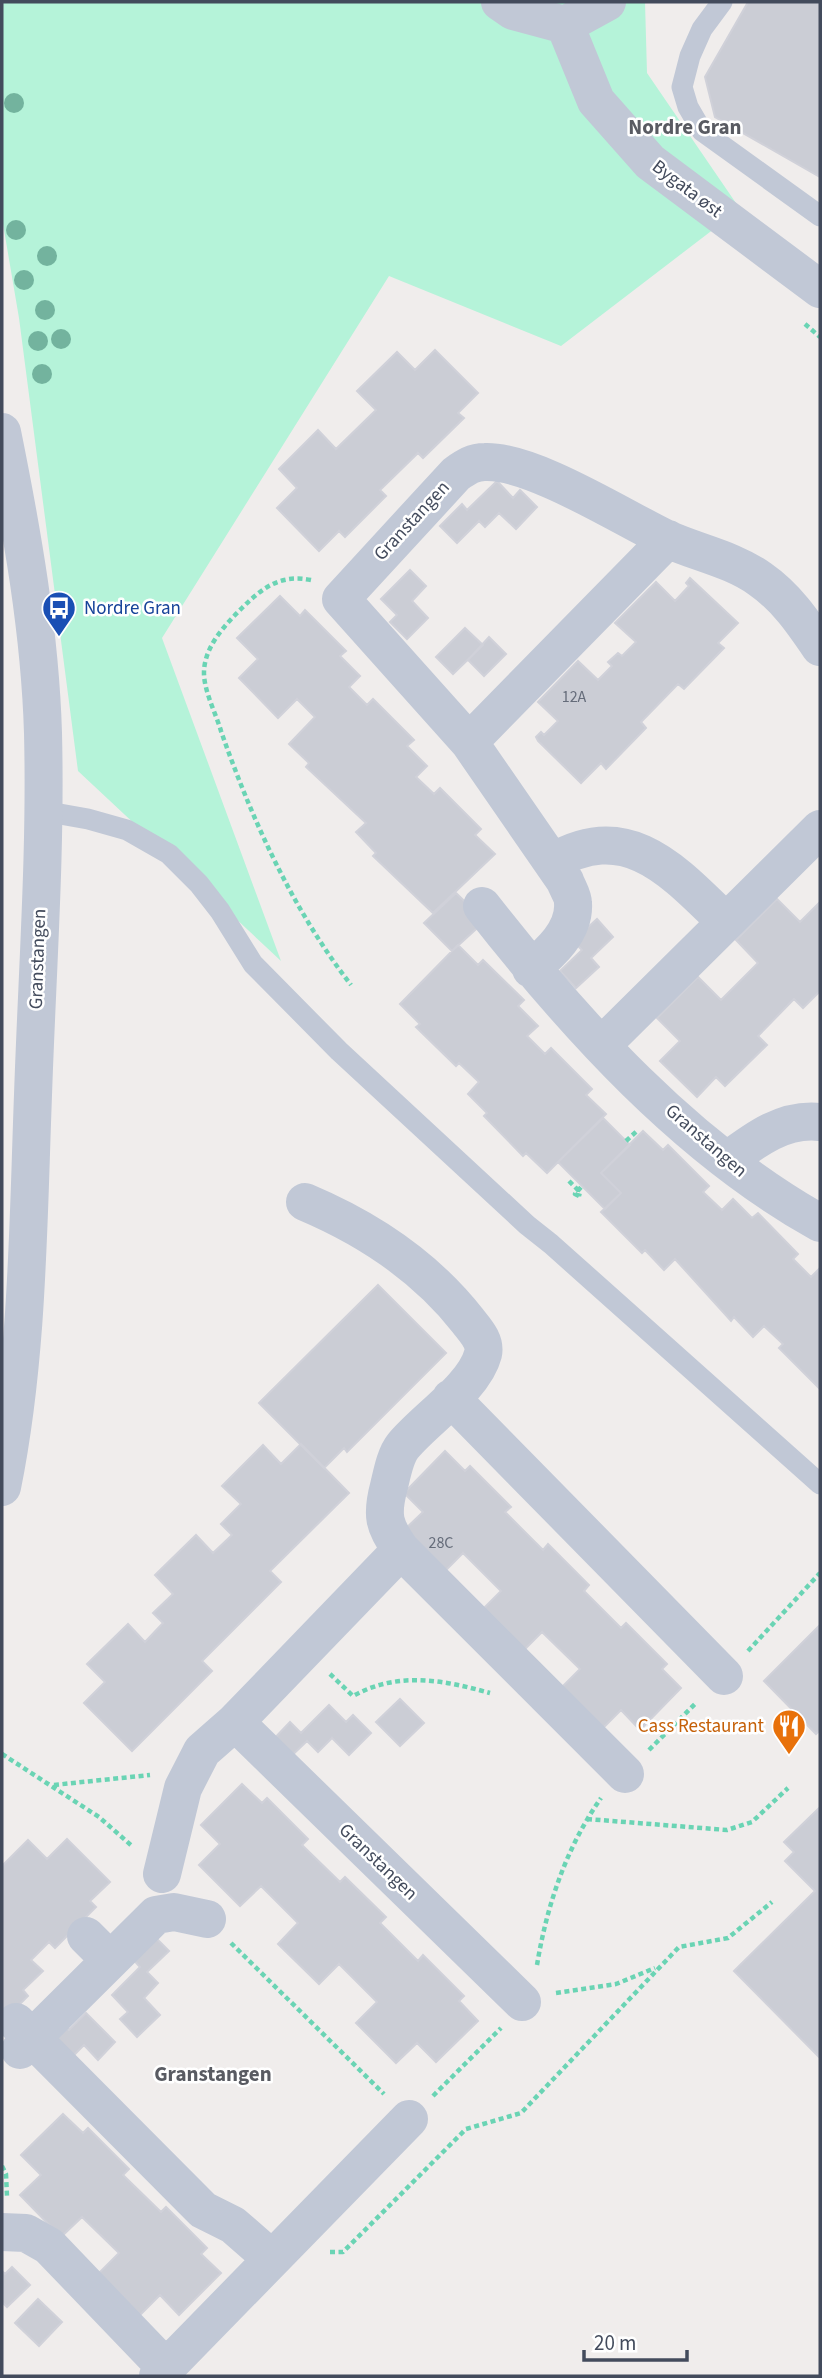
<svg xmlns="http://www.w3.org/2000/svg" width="822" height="2378" viewBox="0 0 822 2378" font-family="'Source Sans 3',sans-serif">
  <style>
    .green { fill: #b5f3d9 }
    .building { fill: #cbcdd5; stroke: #d0d1d9; stroke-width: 2 }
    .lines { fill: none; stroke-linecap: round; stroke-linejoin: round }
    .path { stroke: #6ad4b4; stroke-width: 4.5; stroke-dasharray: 5 3.5; stroke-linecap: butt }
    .service { stroke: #c1c8d6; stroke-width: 21 }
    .minor { stroke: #c1c8d6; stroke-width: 38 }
    .tree { fill: #73b39e }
    .labels { text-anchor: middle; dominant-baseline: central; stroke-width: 5; stroke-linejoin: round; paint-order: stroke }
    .number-label { font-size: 16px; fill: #656c7a }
    .street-label { font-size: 19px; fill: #434b5c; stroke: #fff }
    .transit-label { font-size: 19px; fill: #164399; stroke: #fff; text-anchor: start }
    .food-label { font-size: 19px; fill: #c56008; stroke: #fff; text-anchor: end }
    .neighbourhood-label { font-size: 21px; font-weight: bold; fill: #595b62; stroke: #fff }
  </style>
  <rect width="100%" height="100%" fill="#f0edec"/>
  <path class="green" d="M 2,2 L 645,2 L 647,73 L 740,209 L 561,346 L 389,276 L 162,638 L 281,961 L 78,771 L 19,318 L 2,218 Z"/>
  <path class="building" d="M 748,2 L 820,2 L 820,177 L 715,117 L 705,77 Z
    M 435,350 L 478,393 L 458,413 L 464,418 L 423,458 L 418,453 L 380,490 L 386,496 L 345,537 L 339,531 L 319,551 L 277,508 L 297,488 L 279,469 L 318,430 L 336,449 L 376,410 L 357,391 L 397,352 L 415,370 Z
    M 497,481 L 513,498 L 520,490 L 537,507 L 516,529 L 499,513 L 485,527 L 479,521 L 457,543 L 440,526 L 462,504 L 467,510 Z
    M 410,570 L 426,586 L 412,601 L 428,618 L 407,639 L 390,622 L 397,615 L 381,599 Z
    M 690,578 L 738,623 L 718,643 L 724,648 L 684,689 L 678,684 L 641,722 L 646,728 L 606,769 L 601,763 L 581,783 L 538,741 L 536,737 L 541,732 L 544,735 L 558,721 L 538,702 L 578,661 L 598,680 L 612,666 L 608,662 L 618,653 L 622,656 L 636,642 L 615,623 L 656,582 L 675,601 L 689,586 L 686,583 Z
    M 280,596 L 300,616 L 305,610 L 346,651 L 340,656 L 360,676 L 349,687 L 367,705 L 373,699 L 414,740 L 407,746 L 427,766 L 416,777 L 434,794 L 440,788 L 481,829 L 475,835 L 495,854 L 433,913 L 373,856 L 376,853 L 356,832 L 366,823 L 306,767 L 309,763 L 289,744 L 315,717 L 297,699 L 278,718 L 239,678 L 258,659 L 237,638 Z
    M 465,628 L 483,645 L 453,674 L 436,657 Z
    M 489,637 L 506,654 L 484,676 L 468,660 Z
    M 456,893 L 485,921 L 452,951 L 424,923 Z
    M 777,899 L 800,922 L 820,902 L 820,991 L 803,1008 L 794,999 L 758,1036 L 767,1045 L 725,1086 L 716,1077 L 697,1097 L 660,1061 L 680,1041 L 657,1018 L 698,977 L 721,1000 L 758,963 L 736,940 Z
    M 597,919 L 613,937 L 591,958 L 599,967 L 576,988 L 560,971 L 582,950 L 573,941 Z
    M 458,945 L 478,965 L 483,960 L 524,1000 L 518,1006 L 538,1026 L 527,1036 L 545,1054 L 551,1048 L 592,1089 L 586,1095 L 606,1114 L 547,1173 L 526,1153 L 523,1156 L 484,1116 L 487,1113 L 468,1094 L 479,1082 L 459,1063 L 456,1066 L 416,1027 L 420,1024 L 400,1004 Z
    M 603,1118 L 630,1145 L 601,1173 L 621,1193 L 605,1209 L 558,1162 Z
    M 643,1131 L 663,1150 L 668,1145 L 709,1186 L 703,1192 L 722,1210 L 733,1199 L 752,1218 L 758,1213 L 798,1254 L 793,1259 L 811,1277 L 820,1268 L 820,1389 L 779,1348 L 783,1344 L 764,1326 L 753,1337 L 734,1317 L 731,1321 L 675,1259 L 664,1270 L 645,1250 L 642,1253 L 601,1212 L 621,1193 L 601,1173 Z
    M 378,1285 L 446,1353 L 347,1452 L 344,1448 L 324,1468 L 259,1403 Z
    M 301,1444 L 349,1493 L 270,1571 L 281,1582 L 202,1661 L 212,1671 L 132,1751 L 84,1703 L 105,1682 L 87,1664 L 128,1624 L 145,1642 L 163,1623 L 153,1613 L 173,1594 L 155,1575 L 196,1535 L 213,1553 L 232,1535 L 221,1524 L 241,1504 L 222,1486 L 263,1445 L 281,1464 Z
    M 445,1451 L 465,1471 L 470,1466 L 511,1507 L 505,1512 L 543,1550 L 548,1544 L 589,1585 L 584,1591 L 621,1628 L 626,1623 L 667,1664 L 662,1669 L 681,1688 L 640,1730 L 621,1710 L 600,1731 L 559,1690 L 580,1669 L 542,1632 L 522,1652 L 481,1611 L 501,1591 L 463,1553 L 443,1573 L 402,1532 L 423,1512 L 404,1493 Z
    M 820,1625 L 820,1730 L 816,1734 L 764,1681 Z
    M 400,1699 L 424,1723 L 400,1746 L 376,1722 Z
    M 329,1705 L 346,1722 L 353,1715 L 371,1733 L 349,1755 L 332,1738 L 318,1752 L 307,1741 L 285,1762 L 268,1745 L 290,1722 L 301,1733 Z
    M 242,1784 L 262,1803 L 267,1798 L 308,1839 L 302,1845 L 340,1882 L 345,1877 L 386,1917 L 380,1923 L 418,1961 L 423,1955 L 464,1996 L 459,2001 L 478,2021 L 436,2062 L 417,2043 L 396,2063 L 356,2023 L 377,2002 L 339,1964 L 319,1984 L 278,1944 L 298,1923 L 261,1886 L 240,1906 L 199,1865 L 220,1844 L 201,1825 Z
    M 820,1807 L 820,2058 L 734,1971 L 815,1891 L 785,1861 L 794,1852 L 784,1842 Z
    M 67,1839 L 110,1882 L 90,1901 L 96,1907 L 55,1948 L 49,1942 L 31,1960 L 43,1971 L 23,1990 L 28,1996 L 2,2022 L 2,1866 L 28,1840 L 47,1859 Z
    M 151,1933 L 169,1951 L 147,1972 L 158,1983 L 144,1998 L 160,2015 L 137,2037 L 120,2019 L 128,2012 L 112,1995 L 140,1967 L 129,1955 Z
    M 86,2013 L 115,2042 L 98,2060 L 84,2045 L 67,2062 L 45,2040 L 62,2023 L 69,2030 Z
    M 63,2114 L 83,2133 L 88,2128 L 129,2169 L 123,2175 L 161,2212 L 166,2207 L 207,2248 L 201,2254 L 221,2273 L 179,2315 L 160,2295 L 139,2316 L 98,2274 L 119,2253 L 82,2217 L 61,2237 L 20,2195 L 41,2175 L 21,2155 Z
    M 12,2267 L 30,2285 L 7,2307 L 2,2302 L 2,2271 L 5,2274 Z
    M 38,2299 L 62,2322 L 39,2346 L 15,2323 Z"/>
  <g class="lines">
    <path class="path" d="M 805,324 L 820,337
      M 311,580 C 281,574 263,587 242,608 C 224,626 203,648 204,675 C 205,693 216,714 221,731 C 252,820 293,910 351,985
      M 626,1141 L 638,1130
      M 569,1181 L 580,1192 L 579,1196
      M 579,1196 L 575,1194 L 582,1186
      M 748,1651 L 820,1573
      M 330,1674 L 353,1696 C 398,1671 443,1680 490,1693
      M 649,1750 L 697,1702
      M 2,1754 L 99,1817 L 132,1846
      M 54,1785 L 150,1775
      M 587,1819 L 727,1830 L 752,1822 L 788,1788
      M 231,1943 L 384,2094
      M 537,1965 C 547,1905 566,1848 601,1798
      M 556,1993 L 616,1984 L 655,1968
      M 433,2096 L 501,2028
      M 2,2166 L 6,2174 L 7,2196
      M 330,2252 L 343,2252 L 466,2129 L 521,2113 L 679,1947 L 728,1938 L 772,1902"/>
    <path class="service" d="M 722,2 L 702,29 L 690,56 L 682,87 L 688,107 L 702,131 L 820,216
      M 43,811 L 88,819 L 127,830 L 169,854 L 199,884 L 220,911 L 253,964 L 339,1051 L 527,1225 L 551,1244 L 820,1484"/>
    <path class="minor" d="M 500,2 L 513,11 L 565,25 L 607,2
      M 565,25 L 596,101 L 650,162 L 820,289
      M 2,432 C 22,531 40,632 43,733 C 46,853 37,975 33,1095 C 28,1226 28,1358 2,1487
      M 469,742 L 668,539
      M 553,862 C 628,817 675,873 726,922
      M 482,906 C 576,1026 686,1148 820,1223
      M 531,969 C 550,953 575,931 573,903 C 573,896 567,887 565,881 L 469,742 L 341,599 L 456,474 C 466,467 473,462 485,462 C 532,460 623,518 667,539 C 698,553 732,559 760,579 C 786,597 803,622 820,647
      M 602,1045 L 820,829
      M 728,1160 C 756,1139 784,1118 820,1122
      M 305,1202 C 369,1229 425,1266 468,1321 C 475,1330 486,1341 483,1354 C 474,1388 425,1419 403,1446 C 395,1456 392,1474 389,1486 C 381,1516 384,1526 401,1550
      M 451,1398 L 724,1676
      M 235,1722 L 522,2002
      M 162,1874 L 183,1788 L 202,1751 L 235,1722 L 401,1550 L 625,1774
      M 86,1936 L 110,1960
      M 16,2022 L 203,2210 L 233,2225 L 272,2259
      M 20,2050 L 156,1915 L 174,1912 L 207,1919
      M 2,2232 L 26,2233 L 49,2246 L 166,2368
      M 158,2376 L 409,2119"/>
  </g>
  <g class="tree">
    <circle cx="14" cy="103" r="10"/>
    <circle cx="16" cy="230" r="10"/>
    <circle cx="47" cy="256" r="10"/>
    <circle cx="24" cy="280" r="10"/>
    <circle cx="45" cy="310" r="10"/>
    <circle cx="61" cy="339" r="10"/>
    <circle cx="38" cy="341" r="10"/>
    <circle cx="42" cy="374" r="10"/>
  </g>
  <defs>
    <g id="bus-pin" transform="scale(1.75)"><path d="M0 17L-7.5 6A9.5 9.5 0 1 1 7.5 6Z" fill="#1a4fb4" stroke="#fff"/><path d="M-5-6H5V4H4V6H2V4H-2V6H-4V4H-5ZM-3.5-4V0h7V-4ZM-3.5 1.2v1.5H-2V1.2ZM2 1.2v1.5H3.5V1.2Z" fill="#fff"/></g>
    <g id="restaurant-pin" transform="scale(1.75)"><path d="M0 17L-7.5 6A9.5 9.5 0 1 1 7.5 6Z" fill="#e8710a" stroke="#fff"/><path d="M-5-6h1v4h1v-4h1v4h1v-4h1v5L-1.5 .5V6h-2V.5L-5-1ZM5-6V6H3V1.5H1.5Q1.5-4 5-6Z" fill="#fff"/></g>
  </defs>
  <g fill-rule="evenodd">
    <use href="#bus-pin" x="59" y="608"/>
    <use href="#restaurant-pin" x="789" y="1726"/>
  </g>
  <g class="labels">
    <g class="number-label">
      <text x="574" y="697">12A</text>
      <text x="441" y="1543">28C</text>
    </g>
    <g class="street-label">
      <text transform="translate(687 189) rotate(37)">Bygata øst</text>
      <text transform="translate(412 521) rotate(-47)">Granstangen</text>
      <text transform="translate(38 959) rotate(-88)">Granstangen</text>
      <text transform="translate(706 1141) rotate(41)">Granstangen</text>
      <text transform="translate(378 1862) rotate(44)">Granstangen</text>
    </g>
    <g class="transit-label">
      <text x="84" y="608">Nordre Gran</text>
    </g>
    <g class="food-label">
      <text x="764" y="1726">Cass Restaurant</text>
    </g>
    <g class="neighbourhood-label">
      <text x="685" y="127">Nordre Gran</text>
      <text x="213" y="2074">Granstangen</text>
    </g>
  </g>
  <rect width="822" height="2378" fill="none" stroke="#434b5c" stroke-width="7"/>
  <path d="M584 2350v10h103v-10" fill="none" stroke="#434b5c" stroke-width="3.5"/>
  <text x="594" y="2350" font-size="21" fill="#434b5c" stroke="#ffffff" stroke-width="5" paint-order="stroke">20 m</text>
</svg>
